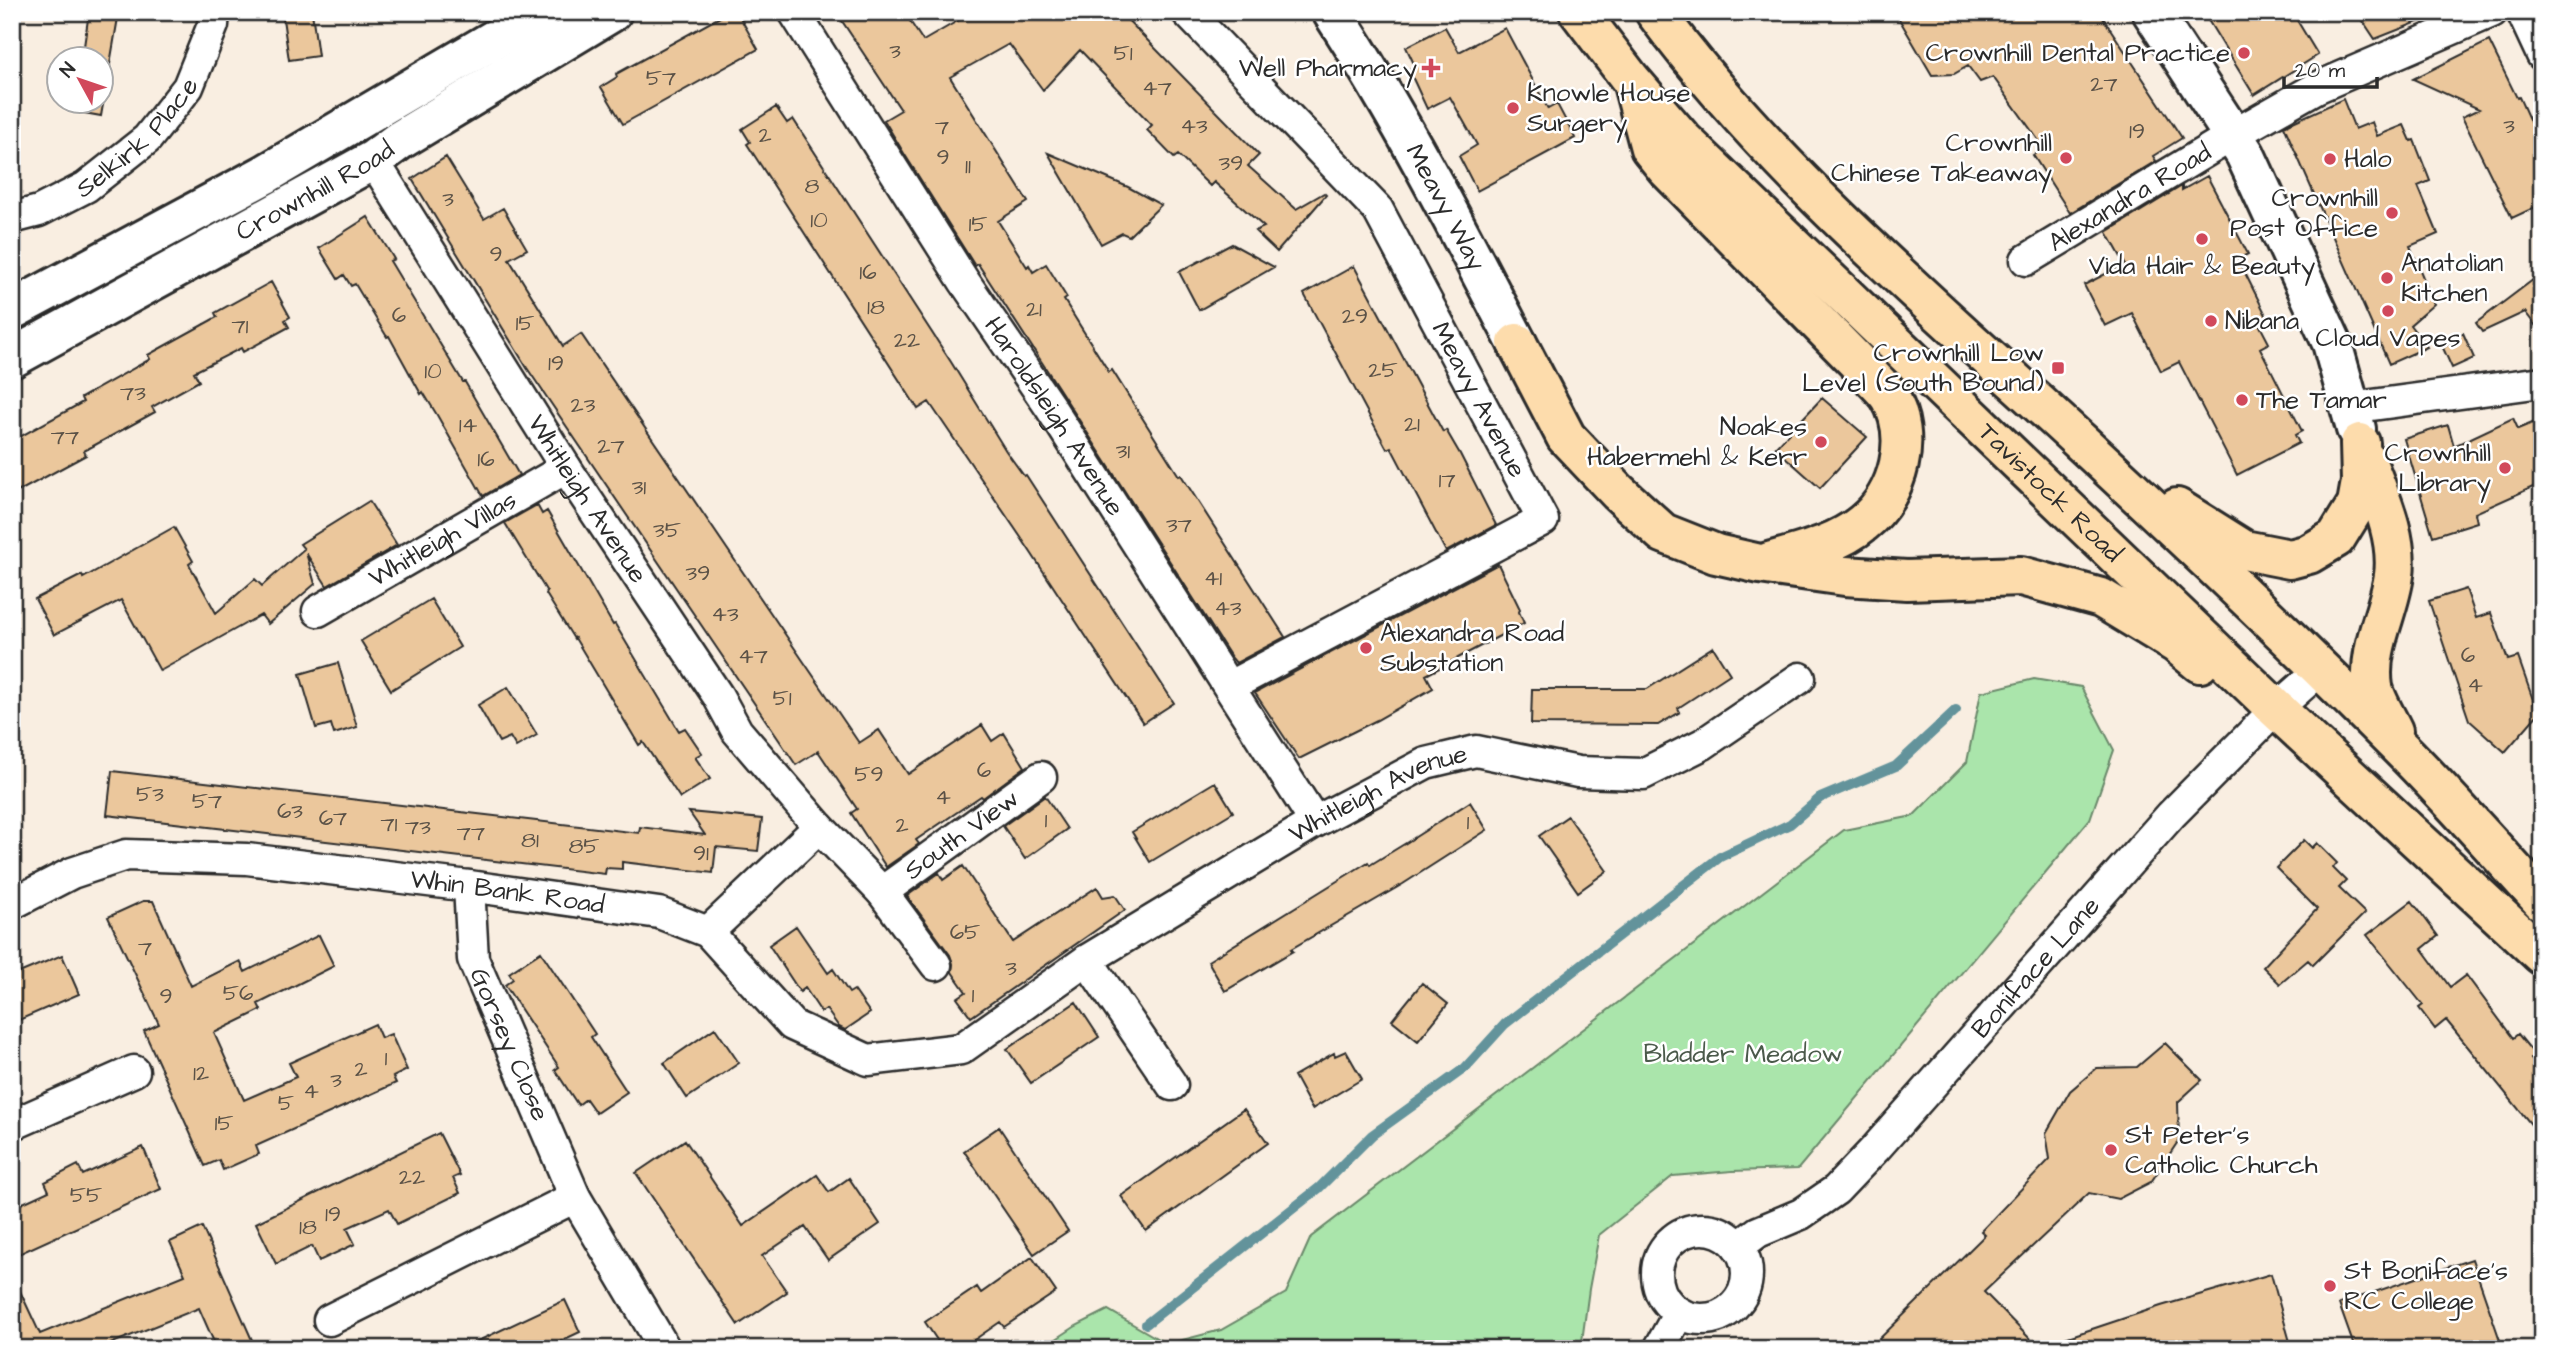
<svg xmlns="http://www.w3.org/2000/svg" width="2554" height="1361" viewBox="0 0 2554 1361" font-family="'Architects Daughter',sans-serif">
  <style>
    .green { fill: #aae5ab; stroke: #6a886b; stroke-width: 2 }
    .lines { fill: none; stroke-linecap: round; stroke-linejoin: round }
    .stream { stroke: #63939b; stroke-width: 10 }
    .building { fill: #ebc79c; stroke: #2b2b2b; stroke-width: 2 }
    .minor-casing { stroke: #2b2b2b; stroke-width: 35 }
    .secondary-casing { stroke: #2b2b2b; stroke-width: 44 }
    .trunk-casing { stroke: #2b2b2b; stroke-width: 44 }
    .minor { stroke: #fff; stroke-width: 30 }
    .secondary { stroke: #fff; stroke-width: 38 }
    .trunk { stroke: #fddcac; stroke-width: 38 }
    .poi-dot { fill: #d1495b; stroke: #fff; stroke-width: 2.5 }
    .labels { text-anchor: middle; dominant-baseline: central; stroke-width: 5; stroke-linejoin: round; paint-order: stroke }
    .number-label { font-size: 23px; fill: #5b5247 }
    .poi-label { font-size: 26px; fill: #2b2b2b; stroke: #fff; text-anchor: start }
    .street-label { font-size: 26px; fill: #2b2b2b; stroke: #fff }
    .park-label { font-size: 26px; fill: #4b5a4b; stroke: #fff }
  </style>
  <rect width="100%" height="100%" fill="#f9eee1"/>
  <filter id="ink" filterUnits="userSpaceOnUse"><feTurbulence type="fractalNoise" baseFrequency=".0143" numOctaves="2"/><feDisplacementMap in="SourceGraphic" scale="14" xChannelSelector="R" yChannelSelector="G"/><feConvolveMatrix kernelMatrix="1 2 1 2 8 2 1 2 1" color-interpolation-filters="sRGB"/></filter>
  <g filter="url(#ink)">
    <path class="green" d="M 2034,679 L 2081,687 L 2114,750 L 2090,819 L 1798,1169 L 1732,1171 L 1673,1176 L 1599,1235 L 1589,1289 L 1581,1349 L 1041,1349 L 1076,1326 L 1108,1310 L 1167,1344 L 1221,1330 L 1286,1293 L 1311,1237 L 1844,830 L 1913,816 L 1967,762 L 1981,692 Z"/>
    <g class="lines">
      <path class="stream" d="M 1146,1324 L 1319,1188 L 1372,1135 L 1465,1068 L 1505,1024 L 1720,857 L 1790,824 L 1820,798 L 1896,766 L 1956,710"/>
    </g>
    <path class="building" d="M 89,12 L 119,12 L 101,116 L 73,111 L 75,102 L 102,102 L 102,60 L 82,60 Z
      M 282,12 L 312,12 L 318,56 L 289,60 Z
      M 729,12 L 737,12 L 758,49 L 623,124 L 601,87 L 617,77 L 616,74 Z
      M 836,12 L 904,12 L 923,41 L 973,12 L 1120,12 L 1259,155 L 1248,166 L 1296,209 L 1324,193 L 1326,195 L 1277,252 L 1255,231 L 1264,227 L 1214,182 L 1210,186 L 1178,155 L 1174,158 L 1147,130 L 1152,125 L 1080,50 L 1043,90 L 1009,44 L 950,77 L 1028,202 L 998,221 L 1027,267 L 1029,265 L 1033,272 L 1046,264 L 1067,298 L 1064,300 L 1109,372 L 1112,370 L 1179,476 L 1181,475 L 1285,637 L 1236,663 L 1231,657 L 1065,398 L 978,264 L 975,266 L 905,155 L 884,120 L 901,110 Z
      M 1895,12 L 2099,12 L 2182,138 L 2153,156 L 2156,161 L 2070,213 L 2033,155 L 2044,148 L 1993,77 L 1980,82 L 1968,66 L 1954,74 L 1932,75 Z
      M 2203,12 L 2292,12 L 2318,55 L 2254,95 Z
      M 2357,12 L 2438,12 L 2438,14 L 2375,39 Z
      M 1445,27 L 1459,52 L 1505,28 L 1548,109 L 1557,104 L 1575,138 L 1477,191 L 1459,156 L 1477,145 L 1450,97 L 1427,109 L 1409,70 L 1415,66 L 1406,47 Z
      M 2489,41 L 2517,98 L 2519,97 L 2542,148 L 2542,204 L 2512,218 L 2462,117 L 2479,109 L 2413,79 Z
      M 2343,99 L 2355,129 L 2372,122 L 2377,136 L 2404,125 L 2411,141 L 2414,140 L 2430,181 L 2418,186 L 2438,234 L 2410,246 L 2434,304 L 2410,325 L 2427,347 L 2389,364 L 2284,126 Z
      M 776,107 L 787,123 L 793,119 L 951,362 L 1006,451 L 1024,476 L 1026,475 L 1174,703 L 1143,723 L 1022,539 L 929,402 L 918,409 L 747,144 L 750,142 L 742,129 Z
      M 1048,153 L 1128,187 L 1161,205 L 1129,236 L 1122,233 L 1101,244 Z
      M 446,157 L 484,219 L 503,208 L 527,249 L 509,259 L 563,346 L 581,334 L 859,743 L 879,730 L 908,774 L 982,725 L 992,741 L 1004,733 L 1025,767 L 983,798 L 981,796 L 916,840 L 919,844 L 886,867 L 851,813 L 857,809 L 818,751 L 796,765 L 527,368 L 412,179 Z
      M 2207,176 L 2248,254 L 2238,259 L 2267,317 L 2258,322 L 2269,343 L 2260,348 L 2302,431 L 2295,435 L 2299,443 L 2237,475 L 2179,362 L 2161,371 L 2132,313 L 2105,326 L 2084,285 L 2125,264 L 2107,232 L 2182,186 L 2182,190 Z
      M 368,217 L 394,259 L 390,261 L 463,382 L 465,382 L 519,475 L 483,496 L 437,415 L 423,392 L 421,394 L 389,336 L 387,337 L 355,284 L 351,286 L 344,275 L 338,279 L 319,248 Z
      M 1232,244 L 1274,267 L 1199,310 L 1179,272 Z
      M 1354,266 L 1443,432 L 1446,430 L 1460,454 L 1496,525 L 1446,552 L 1391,447 L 1387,449 L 1304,294 Z
      M 2542,273 L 2542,334 L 2525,312 L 2482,332 L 2476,323 Z
      M 271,282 L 290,317 L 285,320 L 289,327 L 243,352 L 241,348 L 194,372 L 199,381 L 152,407 L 155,412 L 84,451 L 86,455 L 12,495 L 12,441 L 83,402 L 81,398 L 150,359 L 148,355 L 217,317 L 215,313 Z
      M 2463,333 L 2474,358 L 2452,368 L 2443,348 Z
      M 1822,398 L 1867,437 L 1820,488 L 1775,448 Z
      M 2513,418 L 2518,429 L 2542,419 L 2542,483 L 2475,513 L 2477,522 L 2433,536 L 2404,439 L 2448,425 L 2454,446 Z
      M 369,501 L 397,545 L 327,586 L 306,553 L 315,584 L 268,624 L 261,615 L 160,671 L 121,600 L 54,635 L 35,599 L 82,575 L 83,578 L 174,527 L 193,561 L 189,564 L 216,613 L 255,579 L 262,586 L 304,549 L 300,544 Z
      M 537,505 L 542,514 L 547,511 L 613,625 L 615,624 L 679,731 L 685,728 L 702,753 L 695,757 L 710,779 L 680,798 L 643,742 L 639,745 L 575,638 L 574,639 L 546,594 L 547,592 L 505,523 Z
      M 1498,564 L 1520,609 L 1519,612 L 1524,623 L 1426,675 L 1433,688 L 1377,720 L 1299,759 L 1255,693 Z
      M 2466,589 L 2476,618 L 2491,613 L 2508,660 L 2518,657 L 2538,714 L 2505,752 L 2469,720 L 2429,601 Z
      M 431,599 L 460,647 L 391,690 L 361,641 Z
      M 1713,647 L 1730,674 L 1678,708 L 1680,712 L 1658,725 L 1531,724 L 1532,689 L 1647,689 Z
      M 338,663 L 357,727 L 334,734 L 331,724 L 316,728 L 300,674 Z
      M 508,687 L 537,735 L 516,747 L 510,737 L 499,742 L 478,705 Z
      M 112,771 L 639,833 L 640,827 L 705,835 L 689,812 L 762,819 L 758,851 L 716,847 L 713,873 L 622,862 L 622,869 L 606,868 L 605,874 L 107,815 Z
      M 1215,782 L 1233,812 L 1150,862 L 1132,832 Z
      M 1045,796 L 1067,829 L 1025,859 L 1003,826 Z
      M 1470,802 L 1487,830 L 1403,884 L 1291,949 L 1293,951 L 1225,991 L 1208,961 L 1368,862 L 1370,865 L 1406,843 Z
      M 1568,816 L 1607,871 L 1578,892 L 1539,836 Z
      M 2304,840 L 2312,848 L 2317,843 L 2337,863 L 2333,868 L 2346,881 L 2339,888 L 2365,913 L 2313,965 L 2308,960 L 2280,984 L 2263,967 L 2317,909 L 2276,868 Z
      M 963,866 L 1013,942 L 1097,887 L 1103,897 L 1115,895 L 1125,910 L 971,1017 L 957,998 L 966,992 L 952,972 L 953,964 L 950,955 L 907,896 L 939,873 L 943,880 Z
      M 143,901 L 153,901 L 191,986 L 240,961 L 245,972 L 319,935 L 334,966 L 258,1004 L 261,1010 L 214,1033 L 244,1100 L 296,1077 L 289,1063 L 375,1024 L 381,1038 L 391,1034 L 407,1070 L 393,1077 L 396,1083 L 256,1146 L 259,1154 L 223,1170 L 219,1160 L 205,1166 L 144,1031 L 159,1024 L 108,917 Z
      M 2412,901 L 2438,936 L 2422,949 L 2450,987 L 2466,975 L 2513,1038 L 2518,1034 L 2535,1055 L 2531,1059 L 2542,1071 L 2542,1138 L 2446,1020 L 2435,1029 L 2419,1008 L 2423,1005 L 2367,935 Z
      M 796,926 L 828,973 L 833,969 L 849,993 L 854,990 L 870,1013 L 845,1030 L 839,1027 L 826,1009 L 821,1012 L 805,988 L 800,992 L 769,945 Z
      M 541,952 L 595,1034 L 591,1037 L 627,1092 L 596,1113 L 586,1099 L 578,1105 L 555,1070 L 559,1067 L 505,985 L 513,979 L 509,973 Z
      M 62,955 L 79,994 L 12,1023 L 12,976 Z
      M 1422,983 L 1448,1004 L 1418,1041 L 1392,1020 Z
      M 1076,1002 L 1099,1037 L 1031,1083 L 1007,1049 Z
      M 715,1028 L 739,1063 L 687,1098 L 664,1063 Z
      M 2165,1043 L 2202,1080 L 2178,1102 L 2179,1140 L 2151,1182 L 2118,1199 L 2089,1193 L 1984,1292 L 2040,1349 L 1869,1349 L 1985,1235 L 1981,1231 L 2050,1159 L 2046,1133 L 2070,1091 L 2097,1068 L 2137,1067 Z
      M 1346,1051 L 1362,1079 L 1312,1109 L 1294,1076 L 1334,1053 L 1335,1056 Z
      M 1244,1109 L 1268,1143 L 1146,1231 L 1121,1196 Z
      M 999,1127 L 1068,1231 L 1034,1254 L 964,1151 Z
      M 439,1133 L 460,1175 L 453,1178 L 460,1193 L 397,1224 L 389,1209 L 347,1228 L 355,1244 L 319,1261 L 312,1246 L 276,1264 L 256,1223 Z
      M 685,1140 L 743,1226 L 817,1175 L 829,1192 L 849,1178 L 880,1224 L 828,1260 L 805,1227 L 762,1256 L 787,1292 L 738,1325 L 636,1173 Z
      M 143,1147 L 161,1189 L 12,1257 L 12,1208 L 49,1191 L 45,1182 L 78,1165 L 83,1175 Z
      M 202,1227 L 256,1349 L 217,1349 L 199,1308 L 98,1349 L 12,1349 L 12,1274 L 40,1334 L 185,1275 L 170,1242 Z
      M 1032,1257 L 1056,1292 L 1004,1327 L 1000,1322 L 961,1349 L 943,1349 L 925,1322 L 977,1287 L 981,1293 Z
      M 2472,1259 L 2503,1349 L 2355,1349 L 2339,1304 Z
      M 2271,1274 L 2292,1349 L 2051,1349 L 2050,1343 L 2161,1306 Z
      M 565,1300 L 580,1332 L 544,1349 L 461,1349 Z"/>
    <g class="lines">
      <g class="minor-casing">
        <g id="minor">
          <path id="s1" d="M 794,12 L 964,281 L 1050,407 L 1315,822"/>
          <path id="s2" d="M 1187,12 L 1378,210 L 1543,520 L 1230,686"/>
          <path d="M 2522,12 L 2542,55"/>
          <path id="s3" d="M 373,160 L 566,468 L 718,696 L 737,731 L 819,827 L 882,892 L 936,965"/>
          <path id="s4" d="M 12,218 L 39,211 L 86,187 L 147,139 L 188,87 L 213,25 L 214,12"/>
          <path id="s5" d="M 2026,260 L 2233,135 L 2316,88 L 2492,12"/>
          <path d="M 2350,408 L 2542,382"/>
          <path id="s6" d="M 318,611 L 566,468"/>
          <path id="s7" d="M 469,886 L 473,959 L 575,1197 L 665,1349"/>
          <path id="s8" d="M 882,892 L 1041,777"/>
          <path id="s9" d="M 12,904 L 72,873 L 126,855 L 247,859 L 469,886 L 659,913 L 708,932 L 792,1025 L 868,1060 L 961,1049 L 1087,960 L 1315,822 L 1426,763 L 1476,751 L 1578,772 L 1643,774 L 1703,744 L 1800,678"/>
          <path d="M 708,932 L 819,827"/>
          <path d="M 1087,960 L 1172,1085"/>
          <path d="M 12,1125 L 134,1071"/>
          <circle cx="1702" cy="1274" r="45"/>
          <path id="s10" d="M 1738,1247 L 1758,1232 L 1801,1214 L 1836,1190 L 1875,1149 L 2171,815 L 2276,709 L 2320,670"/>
          <path d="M 329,1320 L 575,1197"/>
          <path d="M 1659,1349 L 1679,1313"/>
        </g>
      </g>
      <g class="secondary-casing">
        <g id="secondary">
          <path id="s11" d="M 1332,12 C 1401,118 1459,231 1517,343"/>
          <path d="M 2152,12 L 2245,154 L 2332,343 L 2356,429"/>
          <path d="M 12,310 L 264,175 L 541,12"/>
          <path id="s12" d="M 12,358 L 373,160 L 400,140 L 612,12"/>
        </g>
      </g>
      <g class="trunk-casing">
        <g id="trunk">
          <path id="s13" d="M 1579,12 L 1631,80 L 1683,140 L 2276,709 L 2542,955"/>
          <path d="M 1655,12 C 1773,172 1935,307 2081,442 C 2189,542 2296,643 2400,748 C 2449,797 2495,850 2542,901"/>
          <path d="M 1634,88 L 1650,148 L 1666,168 L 1867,372 C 1874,380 1883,388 1889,396 C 1914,436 1899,495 1863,523 C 1838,544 1800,553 1769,562"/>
          <path d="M 1517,343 L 1566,437 L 1618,492 L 1663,533 L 1716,554 L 1760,564 L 1845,576 L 1907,580 L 2021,576 L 2101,598 L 2177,644 L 2200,663"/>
          <path d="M 2366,460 C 2379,495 2399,537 2394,575 C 2389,613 2367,647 2373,687 C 2376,701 2387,718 2393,731"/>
          <path d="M 2177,508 L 2244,550 L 2290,559 L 2309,554 L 2336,538 L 2357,504 L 2361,482 L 2360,443"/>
        </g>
      </g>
      <use href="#minor" class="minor"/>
      <use href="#secondary" class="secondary"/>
      <use href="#trunk" class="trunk"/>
    </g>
  </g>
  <g class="poi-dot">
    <circle cx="2244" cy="53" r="7"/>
    <path d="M1427.5 57.5h7v7h7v7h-7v7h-7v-7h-7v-7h7z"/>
    <circle cx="1513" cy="108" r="7"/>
    <circle cx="2066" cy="158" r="7"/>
    <circle cx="2330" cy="159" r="7"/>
    <circle cx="2392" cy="213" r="7"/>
    <circle cx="2202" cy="239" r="7"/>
    <circle cx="2387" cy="278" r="7"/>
    <circle cx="2388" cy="311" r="7"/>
    <circle cx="2211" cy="321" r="7"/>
    <rect x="2051" y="361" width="14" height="14" rx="3.5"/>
    <circle cx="2242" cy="400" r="7"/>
    <circle cx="1821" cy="442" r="7"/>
    <circle cx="2505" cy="468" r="7"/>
    <circle cx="1366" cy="648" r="7"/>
    <circle cx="2111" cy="1150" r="7"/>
    <circle cx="2330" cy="1286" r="7"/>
  </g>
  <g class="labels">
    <g class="number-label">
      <text x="895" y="51">3</text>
      <text x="1123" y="53">51</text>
      <text x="661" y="78">57</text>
      <text x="2104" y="84">27</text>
      <text x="1157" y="88">47</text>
      <text x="1194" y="126">43</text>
      <text x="2509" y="126">3</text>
      <text x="942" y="127">7</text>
      <text x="2137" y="131">19</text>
      <text x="765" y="135">2</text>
      <text x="943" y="157">9</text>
      <text x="1231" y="163">39</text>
      <text x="968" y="166">11</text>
      <text x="812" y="186">8</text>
      <text x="448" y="199">3</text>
      <text x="819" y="220">10</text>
      <text x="978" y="224">15</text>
      <text x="496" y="254">9</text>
      <text x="868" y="272">16</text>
      <text x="876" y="307">18</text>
      <text x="1034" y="309">21</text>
      <text x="399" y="315">6</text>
      <text x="1355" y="316">29</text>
      <text x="525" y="323">15</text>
      <text x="240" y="326">71</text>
      <text x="907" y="340">22</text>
      <text x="556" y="363">19</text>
      <text x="1383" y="370">25</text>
      <text x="433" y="371">10</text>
      <text x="133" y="393">73</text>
      <text x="583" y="405">23</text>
      <text x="1412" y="424">21</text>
      <text x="468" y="425">14</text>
      <text x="65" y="437">77</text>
      <text x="611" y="446">27</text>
      <text x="1123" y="451">31</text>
      <text x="486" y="459">16</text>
      <text x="1447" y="480">17</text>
      <text x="639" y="487">31</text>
      <text x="1179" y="525">37</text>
      <text x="667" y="530">35</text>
      <text x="698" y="573">39</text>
      <text x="1213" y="578">41</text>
      <text x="1228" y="608">43</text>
      <text x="725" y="614">43</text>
      <text x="2468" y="655">6</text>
      <text x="753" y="656">47</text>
      <text x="2475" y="685">4</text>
      <text x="782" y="698">51</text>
      <text x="984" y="770">6</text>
      <text x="869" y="774">59</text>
      <text x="150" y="794">53</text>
      <text x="943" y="797">4</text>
      <text x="207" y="801">57</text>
      <text x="290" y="811">63</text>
      <text x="333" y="818">67</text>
      <text x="1046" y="820">1</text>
      <text x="1468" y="822">1</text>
      <text x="389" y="824">71</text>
      <text x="902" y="825">2</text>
      <text x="418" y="827">73</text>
      <text x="471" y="833">77</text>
      <text x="530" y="840">81</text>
      <text x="584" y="846">85</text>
      <text x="701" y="853">91</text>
      <text x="965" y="932">65</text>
      <text x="145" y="948">7</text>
      <text x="1011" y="968">3</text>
      <text x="238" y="993">56</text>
      <text x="973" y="995">1</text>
      <text x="166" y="996">9</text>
      <text x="386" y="1058">1</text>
      <text x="361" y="1069">2</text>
      <text x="201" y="1073">12</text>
      <text x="336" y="1080">3</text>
      <text x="311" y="1091">4</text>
      <text x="286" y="1103">5</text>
      <text x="224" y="1123">15</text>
      <text x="412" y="1177">22</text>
      <text x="86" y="1195">55</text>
      <text x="333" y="1214">19</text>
      <text x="308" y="1227">18</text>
    </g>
    <g class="poi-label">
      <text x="2230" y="53" text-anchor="end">Crownhill Dental Practice</text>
      <text x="1417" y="68" text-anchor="end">Well Pharmacy</text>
      <text x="1527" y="93">Knowle House<tspan x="1527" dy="30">Surgery</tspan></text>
      <text x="2052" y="143" text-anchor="end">Crownhill<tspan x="2052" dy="30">Chinese Takeaway</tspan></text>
      <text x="2344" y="159">Halo</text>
      <text x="2378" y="198" text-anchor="end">Crownhill<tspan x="2378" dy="30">Post Office</tspan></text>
      <text x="2401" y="263">Anatolian<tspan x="2401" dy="30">Kitchen</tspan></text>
      <text x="2202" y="266" text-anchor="middle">Vida Hair &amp; Beauty</text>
      <text x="2225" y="321">Nibana</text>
      <text x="2388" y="338" text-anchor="middle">Cloud Vapes</text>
      <text x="2044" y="353" text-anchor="end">Crownhill Low<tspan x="2044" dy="30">Level (South Bound)</tspan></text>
      <text x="2256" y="400">The Tamar</text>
      <text x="1807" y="427" text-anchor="end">Noakes<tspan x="1807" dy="30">Habermehl &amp; Kerr</tspan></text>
      <text x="2491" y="453" text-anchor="end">Crownhill<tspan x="2491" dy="30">Library</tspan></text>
      <text x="1380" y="633">Alexandra Road<tspan x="1380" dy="30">Substation</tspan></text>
      <text x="2125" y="1135">St Peter's<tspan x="2125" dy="30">Catholic Church</tspan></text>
      <text x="2344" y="1271">St Boniface's<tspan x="2344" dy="30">RC College</tspan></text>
    </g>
    <g class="street-label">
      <text stroke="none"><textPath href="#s4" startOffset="152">Selkirk Place</textPath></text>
      <text stroke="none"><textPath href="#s12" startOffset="346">Crownhill Road</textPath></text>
      <text stroke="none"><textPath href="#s5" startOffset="121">Alexandra Road</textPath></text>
      <text stroke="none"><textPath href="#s11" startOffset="226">Meavy Way</textPath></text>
      <text stroke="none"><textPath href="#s2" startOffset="490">Meavy Avenue</textPath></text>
      <text stroke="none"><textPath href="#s1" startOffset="481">Haroldsleigh Avenue</textPath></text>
      <text stroke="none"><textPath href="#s13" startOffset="674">Tavistock Road</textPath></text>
      <text stroke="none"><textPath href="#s3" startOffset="401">Whitleigh Avenue</textPath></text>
      <text stroke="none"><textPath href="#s6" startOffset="144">Whitleigh Villas</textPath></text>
      <text stroke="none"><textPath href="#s9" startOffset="1507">Whitleigh Avenue</textPath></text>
      <text stroke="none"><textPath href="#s8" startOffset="98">South View</textPath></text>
      <text stroke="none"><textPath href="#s9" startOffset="508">Whin Bank Road</textPath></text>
      <text stroke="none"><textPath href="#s10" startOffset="413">Boniface Lane</textPath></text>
      <text stroke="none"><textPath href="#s7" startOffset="166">Gorsey Close</textPath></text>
    </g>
    <g class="park-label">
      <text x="1743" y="1054">Bladder Meadow</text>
    </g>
  </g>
  <rect width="2554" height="1361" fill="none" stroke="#fff" stroke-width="42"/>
  <rect x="21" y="21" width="2512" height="1319" fill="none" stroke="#2b2b2b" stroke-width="2.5" filter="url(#ink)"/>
  <g transform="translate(80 80) rotate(310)"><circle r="33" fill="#ffffff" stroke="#aaaaaa" stroke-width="2"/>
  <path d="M0-5L12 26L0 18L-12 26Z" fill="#d1495b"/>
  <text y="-10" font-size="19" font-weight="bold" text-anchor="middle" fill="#2b2b2b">N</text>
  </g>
  <path d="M2284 77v10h93v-10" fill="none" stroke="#2b2b2b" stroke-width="3.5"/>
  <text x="2295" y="77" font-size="21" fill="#2b2b2b" stroke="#ffffff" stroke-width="5" paint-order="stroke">20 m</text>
</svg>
